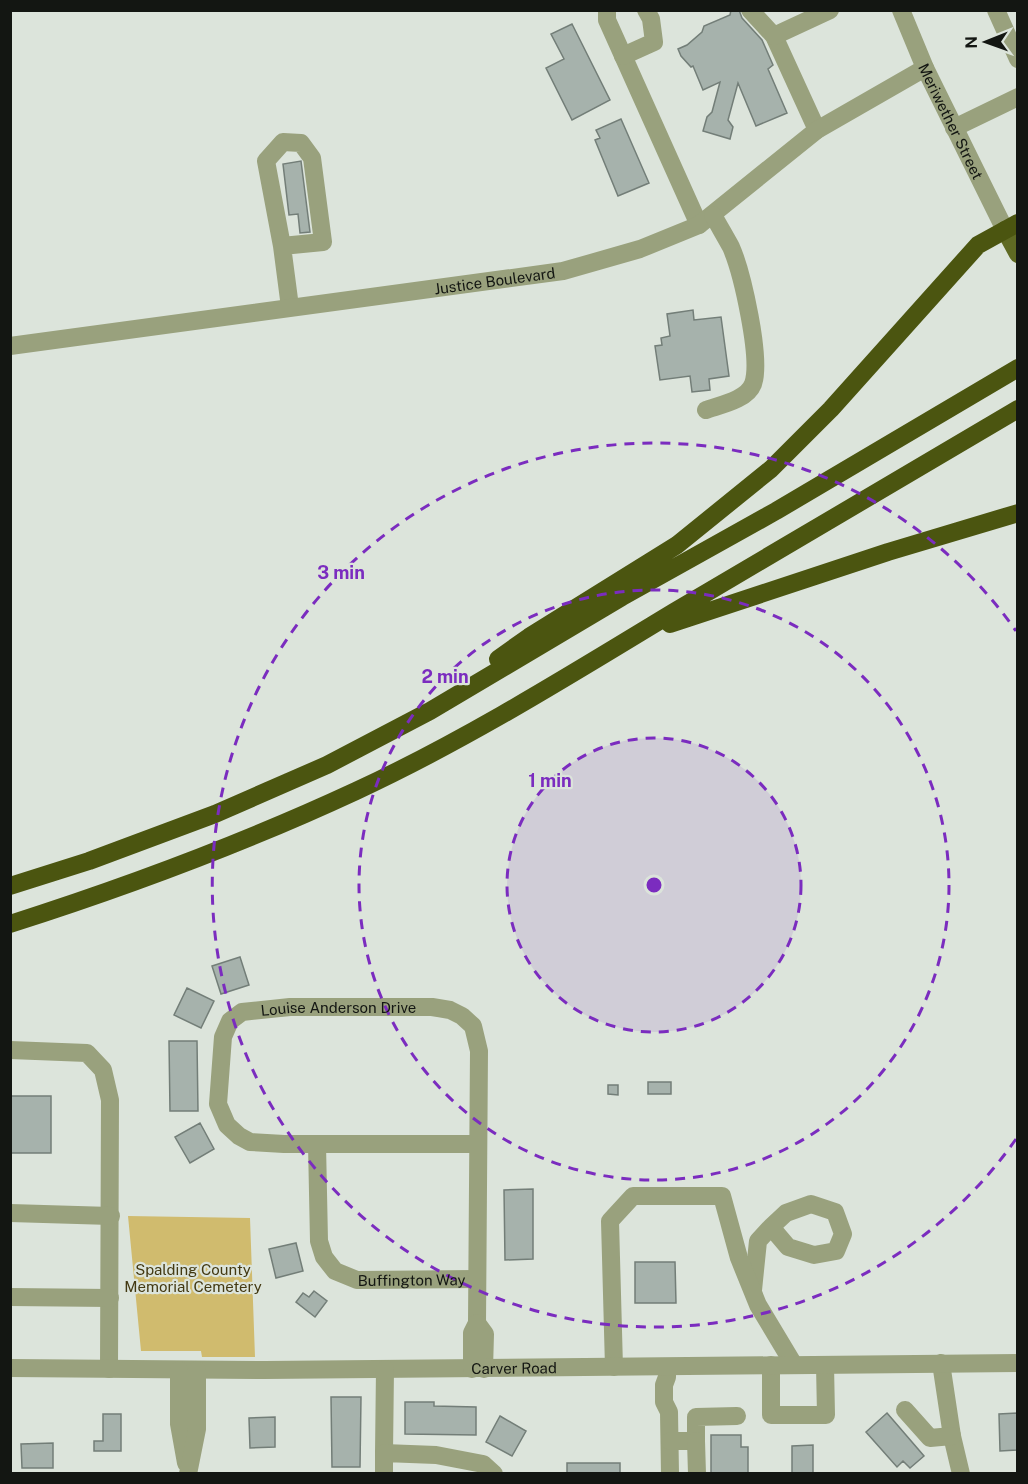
<svg xmlns="http://www.w3.org/2000/svg" width="1028" height="1484" viewBox="0 0 1028 1484" font-family="'Public Sans',sans-serif">
  <style>
    .green { fill: #d0bb6e }
    .building { fill: #a6b2ac; stroke: #737e78; stroke-width: 1.5 }
    .lines { fill: none; stroke-linecap: round; stroke-linejoin: round }
    .minor { stroke: #99a17d; stroke-width: 18 }
    .major { stroke: #5f6a23; stroke-width: 18 }
    .highway { stroke: #4b5510; stroke-width: 18 }
    .ring { fill: none; stroke: #7b2cbf; stroke-width: 3; stroke-dasharray: 10 8 }
    .labels { text-anchor: middle; dominant-baseline: central; stroke-width: 4.5; stroke-linejoin: round; paint-order: stroke }
    .street-label { font-size: 15px; fill: #131612; stroke: #dce4db }
    .park-label { font-size: 15px; fill: #433912; stroke: #dce4db }
    .centre { fill: #7b2cbf; stroke: #dce4db; stroke-width: 3 }
    .ring-label { font-size: 18px; text-anchor: middle; font-weight: bold; fill: #7b2cbf; stroke: #dce4db; stroke-width: 4.5; stroke-linejoin: round; paint-order: stroke }
  </style>
  <rect width="100%" height="100%" fill="#dce4db"/>
  <path class="green" d="M 128,1216 L 250,1218 L 255,1357 L 202,1357 L 201,1351 L 141,1351 Z"/>
  <path class="building" d="M 731,10 L 739,10 L 742,18 L 762,40 L 773,65 L 768,69 L 787,113 L 756,126 L 738,83 L 728,120 L 733,127 L 730,139 L 703,131 L 707,117 L 712,112 L 720,82 L 703,90 L 693,66 L 691,67 L 681,56 L 678,49 L 687,45 L 702,32 L 704,26 L 730,15 Z
    M 572,24 L 610,100 L 572,120 L 546,68 L 564,59 L 551,34 Z
    M 621,119 L 649,183 L 618,196 L 595,140 L 600,138 L 596,130 Z
    M 301,161 L 310,232 L 300,233 L 298,214 L 289,215 L 283,164 Z
    M 693,310 L 694,320 L 721,317 L 729,376 L 709,379 L 710,390 L 692,392 L 690,376 L 660,380 L 655,346 L 662,345 L 661,338 L 670,336 L 667,314 Z
    M 240,957 L 249,985 L 221,994 L 212,966 Z
    M 187,988 L 214,1001 L 201,1028 L 174,1015 Z
    M 169,1041 L 197,1041 L 198,1111 L 170,1111 Z
    M 648,1082 L 671,1082 L 671,1094 L 648,1094 Z
    M 608,1085 L 618,1085 L 618,1095 L 608,1094 Z
    M 10,1096 L 51,1096 L 51,1153 L 10,1153 Z
    M 200,1123 L 214,1149 L 190,1163 L 175,1137 Z
    M 533,1189 L 533,1259 L 505,1260 L 504,1190 Z
    M 296,1243 L 303,1271 L 276,1278 L 269,1249 Z
    M 635,1262 L 675,1262 L 676,1303 L 635,1303 Z
    M 314,1291 L 327,1301 L 315,1317 L 296,1302 L 303,1293 L 309,1297 Z
    M 331,1397 L 361,1397 L 360,1467 L 332,1467 Z
    M 405,1402 L 434,1402 L 434,1406 L 476,1407 L 476,1435 L 405,1434 Z
    M 887,1413 L 924,1456 L 910,1468 L 903,1461 L 897,1467 L 866,1432 Z
    M 1017,1413 L 1017,1450 L 1000,1451 L 999,1414 Z
    M 103,1414 L 121,1414 L 121,1451 L 94,1451 L 94,1441 L 103,1441 Z
    M 500,1416 L 526,1431 L 512,1456 L 486,1442 Z
    M 275,1417 L 275,1447 L 250,1448 L 249,1418 Z
    M 711,1435 L 741,1435 L 741,1447 L 748,1447 L 748,1473 L 711,1473 Z
    M 53,1443 L 53,1468 L 22,1468 L 21,1444 Z
    M 813,1445 L 813,1473 L 792,1473 L 792,1446 Z
    M 567,1463 L 620,1463 L 620,1473 L 567,1473 Z"/>
  <g class="lines">
    <g class="minor">
      <path d="M 607,10 L 607,20 L 699,225"/>
      <path d="M 750,10 L 774,36 L 817,130"/>
      <path id="s1" d="M 901,10 L 925,68 L 1005,230"/>
      <path d="M 996,10 L 1018,59"/>
      <path d="M 774,36 L 830,10"/>
      <path d="M 623,56 L 654,42 L 651,19 L 646,10"/>
      <path d="M 954,128 L 1018,97"/>
      <path d="M 282,246 L 266,161 L 283,142 L 301,143 L 312,158 L 323,242 L 282,246 L 290,307"/>
      <path id="s2" d="M 10,346 L 563,271 L 640,249 L 699,225 L 817,130 L 925,68"/>
      <path d="M 706,410 C 720,405 747,400 753,384 C 762,359 742,272 731,247 C 725,236 719,226 713,215"/>
      <path d="M 10,1050 L 87,1053 L 103,1070 L 110,1100 L 109,1369"/>
      <path id="s3" d="M 317,1144 L 319,1241 L 324,1257 L 335,1271 L 357,1280 L 477,1279"/>
      <path id="s4" d="M 478,1144 L 284,1144 L 250,1142 L 239,1136 L 227,1125 L 218,1104 L 223,1037 L 230,1021 L 242,1012 L 290,1007 L 432,1007 L 450,1010 L 462,1016 L 473,1026 L 479,1051 L 477,1323 L 485,1334 L 484,1369"/>
      <path d="M 10,1213 L 111,1216"/>
      <path d="M 753,1290 L 758,1241 L 771,1227 L 788,1247 L 814,1255 L 836,1251 L 843,1234 L 835,1212 L 811,1204 L 786,1213 L 771,1227"/>
      <path d="M 10,1297 L 110,1298"/>
      <path d="M 941,1363 L 952,1436 L 961,1474"/>
      <path d="M 771,1365 L 771,1415 L 826,1415 L 825,1365"/>
      <path d="M 614,1367 L 610,1221 L 633,1196 L 722,1196 L 739,1258 L 758,1305 L 794,1365"/>
      <path d="M 667,1367 L 667,1377 L 664,1385 L 664,1402 L 669,1412 L 670,1474"/>
      <path id="s5" d="M 10,1368 L 265,1370 L 1018,1363"/>
      <path d="M 472,1369 L 472,1333 L 477,1323"/>
      <path d="M 179,1370 L 179,1424 L 186,1463"/>
      <path d="M 905,1410 L 930,1438 L 952,1436"/>
      <path d="M 670,1441 L 696,1441 L 696,1417 L 737,1416"/>
      <path d="M 696,1441 L 697,1474"/>
      <path d="M 384,1453 L 385,1369"/>
      <path d="M 188,1474 L 197,1429 L 197,1370"/>
      <path d="M 384,1474 L 384,1453 L 436,1455 L 483,1464 L 494,1474"/>
    </g>
    <path class="major" d="M 1005,230 L 1018,254"/>
    <path class="highway" d="M 670,624 L 888,552 L 1018,513
      M 498,659 L 529,637 L 677,545 L 771,469 L 831,409 L 978,245 L 1018,223
      M 10,886 L 89,861 L 215,814 L 327,765 L 430,711 L 622,597 L 776,511 L 1018,368
      M 10,924 C 129,886 244,843 356,791 C 466,740 570,675 674,612 C 788,544 903,477 1018,409"/>
  </g>
  <circle cx="654" cy="885" r="147" fill="#7b2cbf" fill-opacity=".12"/>
  <g class="ring">
    <circle cx="654" cy="885" r="147"/>
    <circle cx="654" cy="885" r="295"/>
    <path d="M1016 1139A442 442 0 1 1 1016 631"/>
  </g>
  <g class="labels">
    <g class="street-label">
      <text stroke="none"><textPath href="#s1" startOffset="122">Meriwether Street</textPath></text>
      <text stroke="none"><textPath href="#s2" startOffset="489">Justice Boulevard</textPath></text>
      <text stroke="none"><textPath href="#s4" startOffset="476">Louise Anderson Drive</textPath></text>
      <text stroke="none"><textPath href="#s3" startOffset="210">Buffington Way</textPath></text>
      <text stroke="none"><textPath href="#s5" startOffset="504">Carver Road</textPath></text>
    </g>
    <g class="park-label">
      <text x="193" y="1269">Spalding County<tspan x="193" dy="17">Memorial Cemetery</tspan></text>
    </g>
  </g>
  <circle cx="654" cy="885" r="9" class="centre"/>
  <g class="ring-label">
    <text x="341" y="579">3 min</text>
    <text x="445" y="683">2 min</text>
    <text x="550" y="787">1 min</text>
  </g>
  <rect width="1028" height="1484" fill="none" stroke="#131612" stroke-width="24"/>
  <g transform="translate(986 42) rotate(269)" stroke="#dce4db" stroke-width="4.5" paint-order="stroke">
  <path d="M0-4.5L10 22L0 15L-10 22Z" fill="#131612"/>
  <text y="-9" font-size="16" font-weight="bold" text-anchor="middle" fill="#131612">N</text>
  </g>
</svg>
